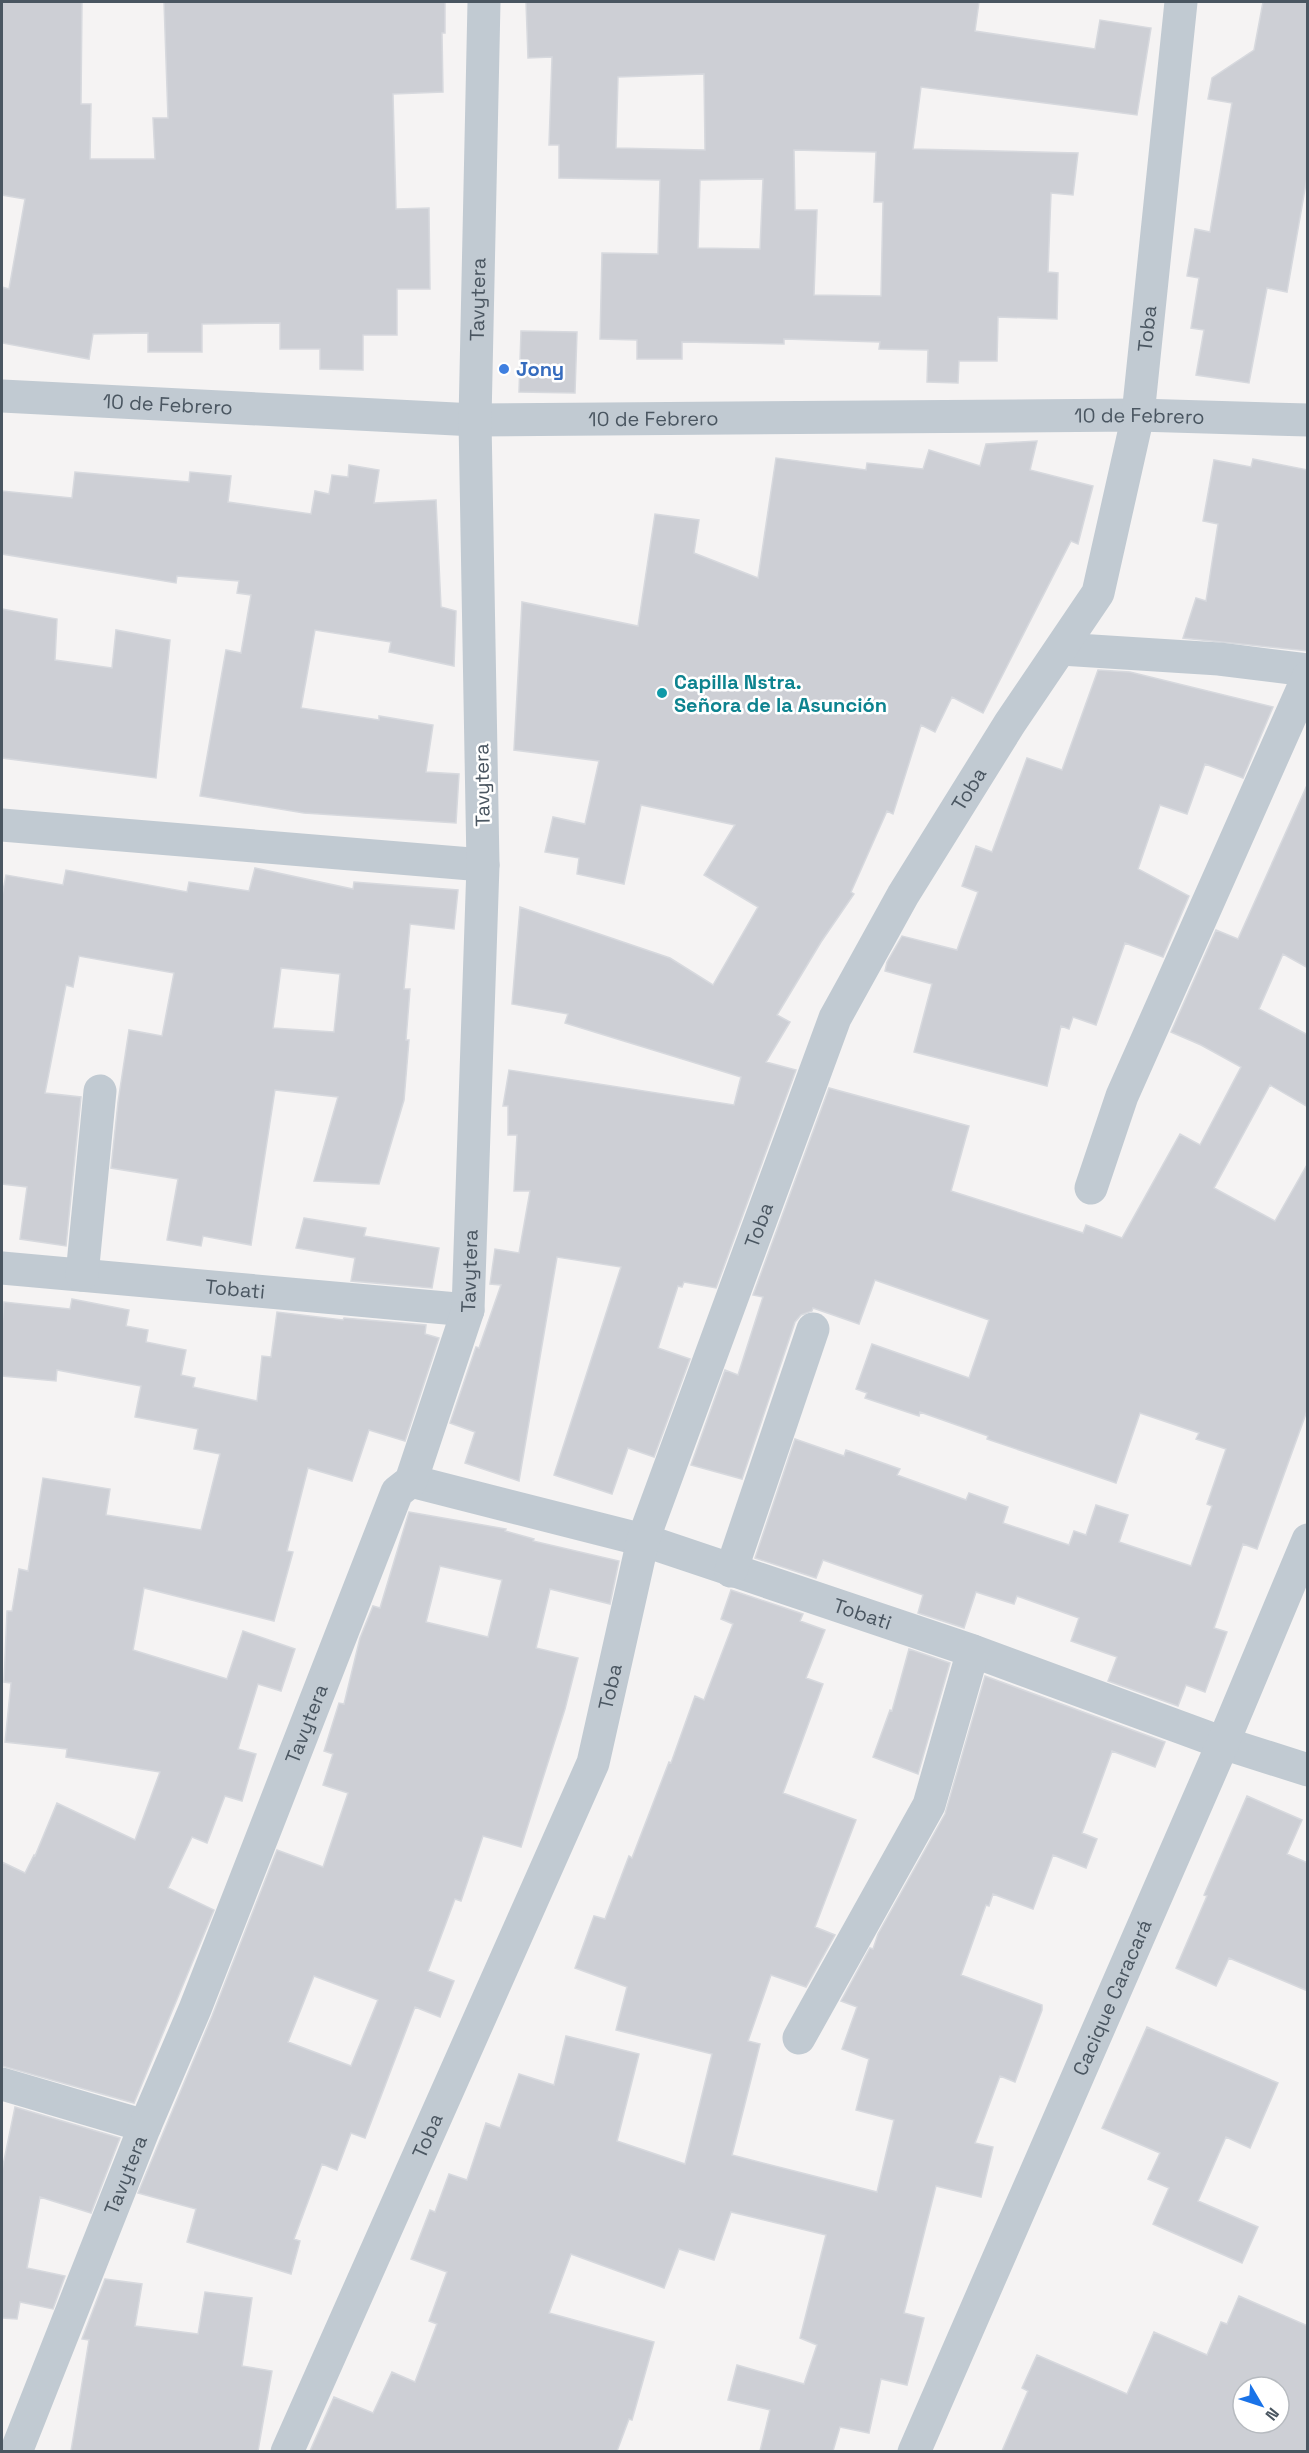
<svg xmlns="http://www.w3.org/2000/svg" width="1309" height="2453" viewBox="0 0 1309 2453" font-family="'Space Grotesk',sans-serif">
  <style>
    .building { fill: #cdcfd5; stroke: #d7d9de; stroke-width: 1.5; fill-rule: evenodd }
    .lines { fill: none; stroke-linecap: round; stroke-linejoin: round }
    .minor { stroke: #c1cad2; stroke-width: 33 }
    .shop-dot { fill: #3f7fe0; stroke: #fff; stroke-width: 2 }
    .culture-dot { fill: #0f9aa8; stroke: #fff; stroke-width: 2 }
    .labels { text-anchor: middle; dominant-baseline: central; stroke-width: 5; stroke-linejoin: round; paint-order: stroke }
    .street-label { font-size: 20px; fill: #4a5661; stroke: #fff }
    .shop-label { font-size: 20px; font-weight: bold; fill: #366cbe; stroke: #fff; text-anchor: start }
    .culture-label { font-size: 20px; font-weight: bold; fill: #0d838f; stroke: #fff; text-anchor: start }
  </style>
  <rect width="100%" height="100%" fill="#f5f3f3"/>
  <path class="building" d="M 2,2 L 82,2 L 81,104 L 91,104 L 90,159 L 155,159 L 153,118 L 168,118 L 164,2 L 445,2 L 445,33 L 442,33 L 443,92 L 393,94 L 396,209 L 429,208 L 430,289 L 397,289 L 397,335 L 363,335 L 363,370 L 320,369 L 320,349 L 280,349 L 280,323 L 202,324 L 202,352 L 148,352 L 148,333 L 93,334 L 89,359 L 2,343 L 2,287 L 9,289 L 25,199 L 2,195 Z
    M 526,2 L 979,2 L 975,31 L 1095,49 L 1100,20 L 1151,28 L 1137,115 L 921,87 L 913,149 L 1078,153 L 1073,195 L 1051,193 L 1048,272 L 1058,273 L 1057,319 L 998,317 L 997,361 L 959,361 L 958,383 L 927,382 L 928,350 L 879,349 L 880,342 L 784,339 L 784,344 L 682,342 L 682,359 L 637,359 L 637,340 L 600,339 L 602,253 L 658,254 L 660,180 L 559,178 L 559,145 L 549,145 L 552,57 L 528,58 ZM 704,74 L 705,150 L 616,148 L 618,77 ZM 794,150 L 876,152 L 874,202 L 883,202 L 881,296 L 814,295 L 817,210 L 795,210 ZM 763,179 L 760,249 L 698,248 L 700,180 Z
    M 1263,2 L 1308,2 L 1308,172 L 1287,292 L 1267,288 L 1249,383 L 1196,375 L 1204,330 L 1191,328 L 1199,278 L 1187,276 L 1195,229 L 1210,232 L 1232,103 L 1208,99 L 1212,78 L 1254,50 Z
    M 521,331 L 577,332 L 575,393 L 519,392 Z
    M 1037,441 L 1030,470 L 1093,486 L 1078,544 L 1071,541 L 983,713 L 952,697 L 935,732 L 921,725 L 893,814 L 887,811 L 851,892 L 854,894 L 821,942 L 777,1015 L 790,1022 L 766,1062 L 796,1070 L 716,1288 L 684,1282 L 682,1287 L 678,1286 L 658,1348 L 690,1359 L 654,1457 L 628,1448 L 612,1494 L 554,1475 L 621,1267 L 557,1257 L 519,1481 L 465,1463 L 475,1432 L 450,1423 L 476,1347 L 479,1348 L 501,1285 L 490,1284 L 495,1249 L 519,1253 L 530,1191 L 514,1191 L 517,1135 L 508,1135 L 508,1106 L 503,1106 L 509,1070 L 734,1105 L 741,1077 L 565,1023 L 568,1014 L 512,1004 L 520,907 L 670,958 L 713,985 L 758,907 L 704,875 L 735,825 L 641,805 L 624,884 L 577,874 L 579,858 L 545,852 L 553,817 L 585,824 L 599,761 L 514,750 L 522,602 L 638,626 L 655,514 L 699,520 L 694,553 L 758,578 L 776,458 L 866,470 L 867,463 L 923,469 L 929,450 L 980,466 L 986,444 Z
    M 1253,459 L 1308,470 L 1308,651 L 1183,638 L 1196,598 L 1206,601 L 1218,524 L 1203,521 L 1214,460 L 1251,467 Z
    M 349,465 L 379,470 L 374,503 L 436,500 L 441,607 L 456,611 L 454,666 L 389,652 L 391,642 L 315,630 L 301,708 L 379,720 L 379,716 L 433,725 L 426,772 L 459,774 L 456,823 L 304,813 L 200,796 L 226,650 L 241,653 L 251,595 L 237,593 L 239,581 L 177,576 L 176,583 L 2,554 L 2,491 L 72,498 L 75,472 L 189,482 L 190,472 L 231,476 L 228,502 L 311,514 L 315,491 L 329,494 L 332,475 L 348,477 Z
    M 2,609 L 57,619 L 55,660 L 112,668 L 116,630 L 170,640 L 156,778 L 2,758 Z
    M 1098,670 L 1130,672 L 1273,707 L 1243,778 L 1205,764 L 1187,814 L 1160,805 L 1138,869 L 1189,896 L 1163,957 L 1125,943 L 1096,1025 L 1073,1017 L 1069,1029 L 1061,1026 L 1047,1086 L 914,1052 L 932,984 L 885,971 L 887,962 L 902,936 L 957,950 L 978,892 L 962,886 L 976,846 L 992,852 L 1027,758 L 1062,770 Z
    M 1308,783 L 1308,968 L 1283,954 L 1259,1009 L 1308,1035 L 1308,1107 L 1270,1085 L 1214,1188 L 1275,1221 L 1308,1163 L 1308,1408 L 1257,1549 L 1243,1544 L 1214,1628 L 1227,1632 L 1205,1692 L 1186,1685 L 1178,1706 L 1108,1681 L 1117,1657 L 1071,1641 L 1079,1618 L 1017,1596 L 1014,1604 L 976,1592 L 964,1628 L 918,1613 L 923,1595 L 823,1560 L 816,1578 L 755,1558 L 795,1439 L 844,1456 L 846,1450 L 900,1469 L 897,1475 L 966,1500 L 969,1493 L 1008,1507 L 1003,1523 L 1069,1545 L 1074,1531 L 1086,1535 L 1096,1505 L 1128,1515 L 1119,1542 L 1191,1566 L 1212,1506 L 1207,1504 L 1226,1449 L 1196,1439 L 1199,1433 L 1140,1413 L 1116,1483 L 987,1439 L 988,1436 L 920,1412 L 919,1416 L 865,1398 L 867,1393 L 856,1389 L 872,1344 L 969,1378 L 989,1320 L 875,1280 L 859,1324 L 813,1308 L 812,1311 L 801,1315 L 795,1322 L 742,1479 L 691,1465 L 725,1370 L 738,1375 L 763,1297 L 753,1295 L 829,1088 L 969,1126 L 951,1191 L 1083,1233 L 1086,1225 L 1122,1238 L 1180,1134 L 1200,1145 L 1241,1067 L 1201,1045 L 1171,1032 L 1216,930 L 1238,939 Z
    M 255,868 L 353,889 L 354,882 L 458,890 L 454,929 L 410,924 L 404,989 L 410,989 L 406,1040 L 409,1040 L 404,1100 L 379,1184 L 314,1181 L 338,1097 L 275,1090 L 251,1245 L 203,1236 L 201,1246 L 167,1240 L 178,1179 L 111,1168 L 118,1102 L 129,1030 L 162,1036 L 174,973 L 79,956 L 73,987 L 66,985 L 45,1093 L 81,1097 L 66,1246 L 20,1239 L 27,1187 L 2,1184 L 2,896 L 6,875 L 63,885 L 66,870 L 187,892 L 189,882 L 249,891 ZM 281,968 L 340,974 L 334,1032 L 273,1028 Z
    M 304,1218 L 366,1228 L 364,1236 L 439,1248 L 432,1288 L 351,1281 L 355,1258 L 296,1248 Z
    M 72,1299 L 129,1310 L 126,1326 L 148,1330 L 146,1342 L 186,1350 L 181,1375 L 195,1378 L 193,1387 L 257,1401 L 262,1356 L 271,1357 L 277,1312 L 343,1320 L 344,1318 L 426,1325 L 425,1334 L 439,1338 L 405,1441 L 369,1430 L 352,1481 L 308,1468 L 287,1551 L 293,1552 L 274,1621 L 144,1588 L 133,1650 L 227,1679 L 243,1631 L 295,1649 L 281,1691 L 258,1684 L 238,1749 L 256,1754 L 242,1801 L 225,1796 L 207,1843 L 192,1837 L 168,1888 L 214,1910 L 134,2103 L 2,2066 L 2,1862 L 25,1873 L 34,1855 L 35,1856 L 57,1803 L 135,1840 L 160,1772 L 66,1757 L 67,1749 L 5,1742 L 11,1683 L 4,1682 L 7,1611 L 12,1611 L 19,1569 L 28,1571 L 43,1478 L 110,1489 L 106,1515 L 201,1530 L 220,1454 L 194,1449 L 198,1429 L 135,1417 L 141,1386 L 57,1370 L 56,1381 L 2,1376 L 2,1326 L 4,1302 L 70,1309 Z
    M 409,1512 L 506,1529 L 505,1531 L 534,1539 L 533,1541 L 619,1561 L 610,1604 L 550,1589 L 536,1648 L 578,1658 L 565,1709 L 521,1847 L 483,1836 L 461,1901 L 455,1899 L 428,1971 L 454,1981 L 440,2017 L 415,2007 L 365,2138 L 351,2133 L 337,2170 L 322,2164 L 294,2239 L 300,2241 L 291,2274 L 187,2242 L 196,2209 L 138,2193 L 212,2016 L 277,1850 L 323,1867 L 348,1793 L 323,1785 L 333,1754 L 324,1751 L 339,1703 L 344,1704 L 360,1638 L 373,1606 L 380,1608 ZM 440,1566 L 502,1580 L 488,1637 L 426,1622 ZM 314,1976 L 378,2000 L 351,2066 L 288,2042 Z
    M 731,1590 L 803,1614 L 800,1621 L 825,1630 L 806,1678 L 823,1684 L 783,1793 L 856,1820 L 815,1927 L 835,1935 L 806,1987 L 771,1975 L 748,2041 L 760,2044 L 732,2155 L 877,2192 L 894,2120 L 856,2110 L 869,2059 L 842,2049 L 857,2007 L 841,2001 L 870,1948 L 873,1949 L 878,1934 L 945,1814 L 985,1676 L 1165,1742 L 1155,1767 L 1112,1751 L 1082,1833 L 1097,1839 L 1086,1868 L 1053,1855 L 1033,1909 L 993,1894 L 989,1906 L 986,1905 L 961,1975 L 1042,2005 L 1042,2010 L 1015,2082 L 1000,2076 L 975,2143 L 993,2147 L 981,2197 L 936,2186 L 904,2313 L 924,2318 L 907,2385 L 881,2379 L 869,2433 L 840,2427 L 833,2451 L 760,2451 L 770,2410 L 728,2400 L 737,2365 L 804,2384 L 817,2345 L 800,2338 L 826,2235 L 731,2212 L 714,2260 L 679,2249 L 664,2288 L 571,2254 L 549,2313 L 654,2342 L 632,2420 L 629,2419 L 617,2451 L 310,2451 L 334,2397 L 373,2413 L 392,2372 L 415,2382 L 437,2324 L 429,2321 L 447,2272 L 411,2259 L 430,2210 L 435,2212 L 449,2174 L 467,2180 L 486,2123 L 500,2128 L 519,2074 L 554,2085 L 566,2036 L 639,2054 L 617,2141 L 685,2164 L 712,2054 L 616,2030 L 627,1987 L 575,1968 L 594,1916 L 605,1919 L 629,1856 L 632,1858 L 669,1762 L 671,1763 L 695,1696 L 704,1700 L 733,1624 L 721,1619 Z
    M 909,1649 L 950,1663 L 918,1774 L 873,1757 L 890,1710 L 892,1711 Z
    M 1247,1796 L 1302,1820 L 1287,1854 L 1308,1863 L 1308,1991 L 1229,1958 L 1216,1986 L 1176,1968 L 1207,1896 L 1204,1895 Z
    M 1147,2027 L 1278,2083 L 1250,2148 L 1226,2137 L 1198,2201 L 1258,2227 L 1242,2263 L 1153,2224 L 1169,2188 L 1148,2179 L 1160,2153 L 1102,2128 Z
    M 15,2107 L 120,2138 L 91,2213 L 40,2197 L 27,2268 L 65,2276 L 53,2309 L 20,2302 L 17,2319 L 2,2318 L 2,2170 Z
    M 105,2279 L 142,2284 L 135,2326 L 198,2334 L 205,2292 L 252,2298 L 242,2366 L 272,2371 L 258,2451 L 71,2451 L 89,2340 L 82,2339 Z
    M 1239,2296 L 1308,2326 L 1308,2451 L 1002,2451 L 1028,2391 L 1022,2388 L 1037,2355 L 1127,2394 L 1154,2332 L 1207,2355 L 1221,2322 L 1227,2324 ZM 1243,2387 L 1279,2387 L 1279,2423 L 1243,2423 Z"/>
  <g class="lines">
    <g class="minor">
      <path id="s1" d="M 2,396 L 475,420 L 1138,415 L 1308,420"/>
      <path d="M 1061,649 L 1219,659 L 1308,670"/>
      <path d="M 2,825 L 483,865"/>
      <path d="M 1091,1188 L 1122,1096 L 1308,677"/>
      <path id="s2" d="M 2,1268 L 468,1310"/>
      <path d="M 82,1275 L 100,1091"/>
      <path id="s3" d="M 411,1481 L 643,1540 L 973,1651 L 1223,1743 L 1308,1770"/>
      <path d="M 731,1571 L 813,1329"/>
      <path d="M 799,2038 L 929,1805 L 973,1651"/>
      <path d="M 2,2084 L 145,2126"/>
      <path id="s4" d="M 16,2452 L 145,2126 L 195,2009 L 397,1492 L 411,1481 L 468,1310 L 483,865 L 475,420 L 484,2"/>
      <path id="s5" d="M 287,2452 L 593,1763 L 643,1540 L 835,1018 L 903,895 L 1010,723 L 1098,593 L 1138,415 L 1181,2"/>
      <path id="s6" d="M 914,2452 L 1223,1743 L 1308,1540"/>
    </g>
  </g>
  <circle class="shop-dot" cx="504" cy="369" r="6"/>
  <circle class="culture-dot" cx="662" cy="693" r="6"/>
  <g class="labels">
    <g class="street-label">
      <text stroke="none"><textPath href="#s4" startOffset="2242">Tavytera</textPath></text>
      <text stroke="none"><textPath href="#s5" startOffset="2308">Toba</textPath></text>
      <text stroke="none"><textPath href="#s1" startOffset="166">10 de Febrero</textPath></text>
      <text stroke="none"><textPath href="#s1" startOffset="1138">10 de Febrero</textPath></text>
      <text stroke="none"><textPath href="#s1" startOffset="652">10 de Febrero</textPath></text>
      <text transform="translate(482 785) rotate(-91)">Tavytera</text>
      <text stroke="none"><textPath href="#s5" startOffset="1804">Toba</textPath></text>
      <text stroke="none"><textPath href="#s5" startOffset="1318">Toba</textPath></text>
      <text stroke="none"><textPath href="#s4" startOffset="1270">Tavytera</textPath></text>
      <text stroke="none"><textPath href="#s2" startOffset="234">Tobati</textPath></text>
      <text stroke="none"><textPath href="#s3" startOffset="471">Tobati</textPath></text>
      <text stroke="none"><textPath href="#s5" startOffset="832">Toba</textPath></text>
      <text stroke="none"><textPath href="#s4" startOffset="784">Tavytera</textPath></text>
      <text stroke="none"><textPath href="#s6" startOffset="496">Cacique Caracará</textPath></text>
      <text stroke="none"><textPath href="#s5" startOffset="346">Toba</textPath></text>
      <text stroke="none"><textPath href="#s4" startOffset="298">Tavytera</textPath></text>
    </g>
    <g class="shop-label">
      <text x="516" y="369">Jony</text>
    </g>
    <g class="culture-label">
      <text x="674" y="682">Capilla Nstra.<tspan x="674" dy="23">Señora de la Asunción</tspan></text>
    </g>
  </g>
  <rect width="1309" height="2453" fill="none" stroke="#4a5661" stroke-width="6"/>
  <g transform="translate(1261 2405) rotate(129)"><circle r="28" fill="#ffffff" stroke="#b7bbc0" stroke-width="1.5"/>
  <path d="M0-4.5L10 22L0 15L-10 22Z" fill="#1a73e8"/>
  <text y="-9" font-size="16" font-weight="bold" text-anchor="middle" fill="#4a5661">N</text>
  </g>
</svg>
